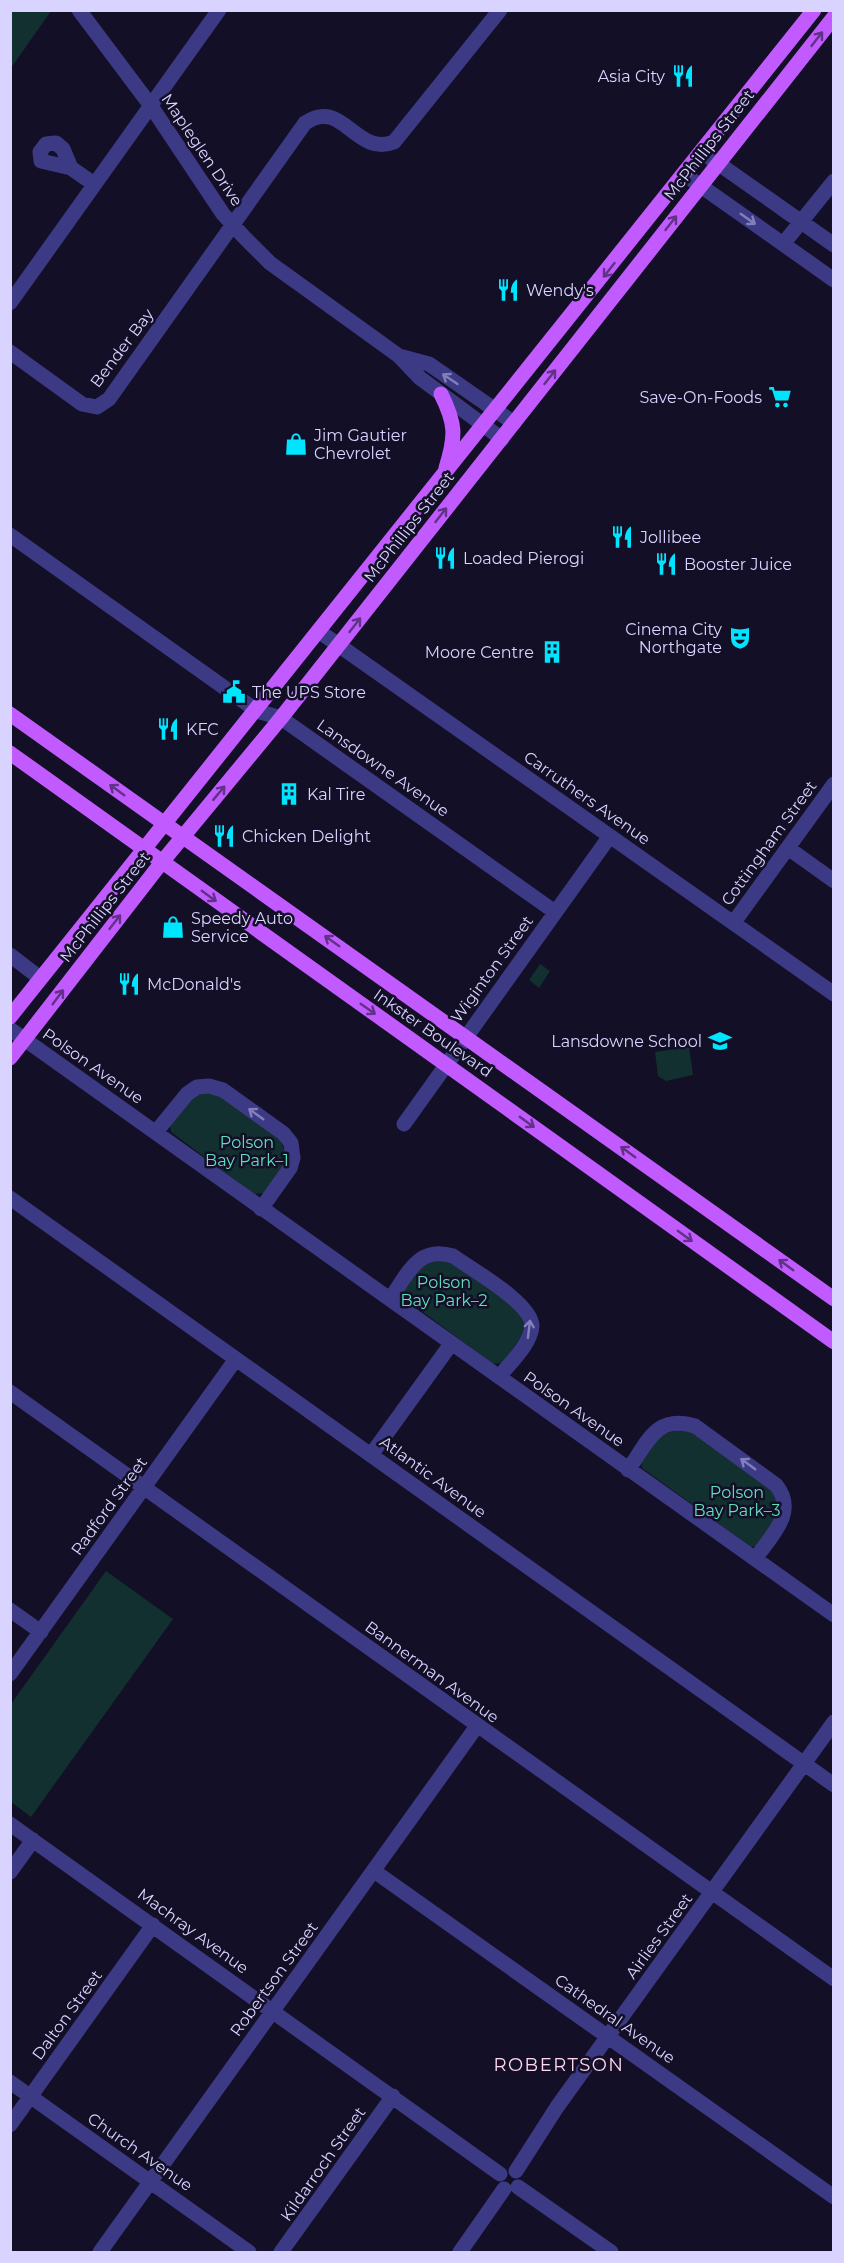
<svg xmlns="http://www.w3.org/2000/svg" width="844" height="2263" viewBox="0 0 844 2263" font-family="Montserrat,sans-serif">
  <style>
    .green { fill: #12302f }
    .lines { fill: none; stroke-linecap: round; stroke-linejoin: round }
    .minor { stroke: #3d3a85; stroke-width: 15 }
    .major { stroke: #c25bff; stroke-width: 15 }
    .oneway { stroke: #623188 }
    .oneway2 { stroke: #837fbc }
    .labels { text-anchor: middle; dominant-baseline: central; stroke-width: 5; stroke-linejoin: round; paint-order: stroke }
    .poi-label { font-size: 16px; fill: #d9d4ff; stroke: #130f26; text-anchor: start }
    .street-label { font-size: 16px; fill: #d9d4ff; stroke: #130f26 }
    .park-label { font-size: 16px; fill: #5fe0c0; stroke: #130f26 }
    .neighbourhood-label { font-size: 18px; letter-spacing: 1.5px; fill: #ffd6f0; stroke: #130f26 }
  </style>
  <rect width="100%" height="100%" fill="#130f26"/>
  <path class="green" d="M 11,10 L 51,11 L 11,68 L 10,11 Z
    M 540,964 L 550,971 L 539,988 L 529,980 Z
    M 689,1047 L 693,1075 L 666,1081 L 658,1076 L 655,1052 Z
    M 215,1092 C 233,1105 293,1136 285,1161 C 282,1172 271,1184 264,1193 L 254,1194 L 171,1132 L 170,1125 L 195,1094 Z
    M 447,1258 L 520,1309 L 525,1325 L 524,1333 L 503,1363 L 493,1364 L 404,1298 L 403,1291 L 422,1265 Z
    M 686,1428 L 775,1492 L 779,1515 L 758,1546 L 751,1547 L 642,1468 L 641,1461 L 660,1435 Z
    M 106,1571 L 173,1619 L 31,1817 L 11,1802 L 11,1704 Z"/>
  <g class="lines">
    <path class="minor" d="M 79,10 L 151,106 L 223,214 L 243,236 L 270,263 L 399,356 L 420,378 L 502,439
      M 702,152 L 834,245
      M 71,168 L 41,161 L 40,152 L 46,144 L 56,143 L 63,149 L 71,168 L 94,184
      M 684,174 L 834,280
      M 783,244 L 834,181
      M 10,303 L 219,10
      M 10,352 L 82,404 L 97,407 L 109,399 L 305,123 C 343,97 355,157 394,142 L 500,10
      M 399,356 L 429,364 L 514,423
      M 10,535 L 257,711 L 281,718 L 555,912
      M 320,632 L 834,994
      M 788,848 L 834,881
      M 734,922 L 834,784
      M 10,955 L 40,978
      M 10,1029 L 834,1615
      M 404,1124 L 610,836
      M 156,1132 L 187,1094 L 197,1087 L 209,1086 L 223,1090 L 283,1133 L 291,1143 L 293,1158 L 290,1168 L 261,1209
      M 10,1198 L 834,1785
      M 390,1299 C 408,1274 418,1245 453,1256 C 471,1269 532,1303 532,1326 C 531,1344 509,1364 499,1377
      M 10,1392 L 834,1979
      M 371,1455 L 451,1344
      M 628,1470 C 648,1442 656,1414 695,1426 L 776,1485 C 798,1512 771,1536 755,1559
      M 10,1610 L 41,1632
      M 10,1674 L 236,1359
      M 10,1824 L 500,2174
      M 374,1871 L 834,2197
      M 10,1872 L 33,1840
      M 10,2082 L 249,2252
      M 10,2125 L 153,1925
      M 516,2171 L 557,2107 L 834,1722
      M 518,2187 L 611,2252
      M 100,2252 L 477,1726
      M 281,2252 L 393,2096
      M 460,2252 L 504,2189"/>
    <path class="major" d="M 441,394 C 456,424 456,436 446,468
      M 10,714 L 834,1299
      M 10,753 L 834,1342
      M 10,1017 L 814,10
      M 10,1058 L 162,862 L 281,718 L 834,17"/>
  </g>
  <defs><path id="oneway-shaft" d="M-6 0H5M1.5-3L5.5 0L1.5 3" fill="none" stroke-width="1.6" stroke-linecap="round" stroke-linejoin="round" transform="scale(1.5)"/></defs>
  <g class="oneway">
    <use href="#oneway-shaft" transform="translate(817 39) rotate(-52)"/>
    <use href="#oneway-shaft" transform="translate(671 223) rotate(-52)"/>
    <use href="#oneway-shaft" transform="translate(609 270) rotate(128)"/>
    <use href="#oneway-shaft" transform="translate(550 377) rotate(-52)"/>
    <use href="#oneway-shaft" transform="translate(441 515) rotate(-52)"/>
    <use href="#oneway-shaft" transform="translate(355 625) rotate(-52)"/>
    <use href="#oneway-shaft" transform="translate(117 790) rotate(-144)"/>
    <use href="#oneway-shaft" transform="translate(219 793) rotate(-50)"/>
    <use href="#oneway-shaft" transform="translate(209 896) rotate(36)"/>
    <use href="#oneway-shaft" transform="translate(115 922) rotate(-52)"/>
    <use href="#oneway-shaft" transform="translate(332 941) rotate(-145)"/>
    <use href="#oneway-shaft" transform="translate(58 997) rotate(-53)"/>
    <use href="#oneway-shaft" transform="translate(368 1009) rotate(35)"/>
    <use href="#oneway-shaft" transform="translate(527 1122) rotate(36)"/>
    <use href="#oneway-shaft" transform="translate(628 1152) rotate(-144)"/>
    <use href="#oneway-shaft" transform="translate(685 1236) rotate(36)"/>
    <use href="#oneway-shaft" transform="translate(786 1265) rotate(-144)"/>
  </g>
  <g class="oneway2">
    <use href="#oneway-shaft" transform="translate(748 219) rotate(35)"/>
    <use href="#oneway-shaft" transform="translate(450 379) rotate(-146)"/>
    <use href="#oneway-shaft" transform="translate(256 1114) rotate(-144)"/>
    <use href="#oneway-shaft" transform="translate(529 1329) rotate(-83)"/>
    <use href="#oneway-shaft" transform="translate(748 1464) rotate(-144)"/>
  </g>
  <defs>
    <g id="restaurant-bare" transform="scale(1.8)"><path d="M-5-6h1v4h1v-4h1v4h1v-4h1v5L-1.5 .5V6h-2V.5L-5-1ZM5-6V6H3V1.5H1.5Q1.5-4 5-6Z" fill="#00e5ff" stroke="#130f26" stroke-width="2.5" paint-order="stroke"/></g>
    <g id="supermarket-bare" transform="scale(1.8)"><path d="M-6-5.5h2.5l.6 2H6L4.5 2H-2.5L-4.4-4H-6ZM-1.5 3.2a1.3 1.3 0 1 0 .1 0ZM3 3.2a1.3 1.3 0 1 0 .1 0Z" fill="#00e5ff" stroke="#130f26" stroke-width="2.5" paint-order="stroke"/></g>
    <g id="shop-bare" transform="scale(1.8)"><path d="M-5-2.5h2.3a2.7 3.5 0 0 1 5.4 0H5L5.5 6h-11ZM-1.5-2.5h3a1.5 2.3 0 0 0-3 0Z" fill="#00e5ff" stroke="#130f26" stroke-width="2.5" paint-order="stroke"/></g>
    <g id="theatre-bare" transform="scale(1.8)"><path d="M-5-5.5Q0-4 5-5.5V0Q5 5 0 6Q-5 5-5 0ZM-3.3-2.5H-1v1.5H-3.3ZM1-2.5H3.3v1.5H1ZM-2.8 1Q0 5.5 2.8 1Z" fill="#00e5ff" stroke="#130f26" stroke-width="2.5" paint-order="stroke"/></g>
    <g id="building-bare" transform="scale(1.8)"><path d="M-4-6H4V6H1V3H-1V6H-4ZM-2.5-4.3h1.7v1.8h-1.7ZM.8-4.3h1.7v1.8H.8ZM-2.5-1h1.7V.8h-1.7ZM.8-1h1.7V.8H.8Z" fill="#00e5ff" stroke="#130f26" stroke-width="2.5" paint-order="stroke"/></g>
    <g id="civic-bare" transform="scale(1.8)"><path d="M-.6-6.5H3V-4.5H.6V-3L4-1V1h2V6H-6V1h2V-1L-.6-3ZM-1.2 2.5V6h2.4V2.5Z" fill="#00e5ff" stroke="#130f26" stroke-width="2.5" paint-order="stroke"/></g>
    <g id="school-bare" transform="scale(1.8)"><path d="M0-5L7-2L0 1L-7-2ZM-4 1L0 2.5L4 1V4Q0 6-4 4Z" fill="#00e5ff" stroke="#130f26" stroke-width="2.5" paint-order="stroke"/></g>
  </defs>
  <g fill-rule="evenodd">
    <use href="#restaurant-bare" x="683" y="76"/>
    <use href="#restaurant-bare" x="508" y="290"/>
    <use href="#supermarket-bare" x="780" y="397"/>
    <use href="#shop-bare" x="296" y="444"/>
    <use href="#restaurant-bare" x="622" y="537"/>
    <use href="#restaurant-bare" x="445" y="558"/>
    <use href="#restaurant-bare" x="666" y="564"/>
    <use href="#theatre-bare" x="740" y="638"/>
    <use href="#building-bare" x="552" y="652"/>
    <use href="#civic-bare" x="234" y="692"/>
    <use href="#restaurant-bare" x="168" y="729"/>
    <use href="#building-bare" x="289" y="794"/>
    <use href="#restaurant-bare" x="224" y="836"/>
    <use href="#shop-bare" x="173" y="927"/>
    <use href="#restaurant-bare" x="129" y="984"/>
    <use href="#school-bare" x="720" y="1041"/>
  </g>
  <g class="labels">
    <g class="poi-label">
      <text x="665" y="76" text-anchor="end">Asia City</text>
      <text x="526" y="290">Wendy's</text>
      <text x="762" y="397" text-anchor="end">Save-On-Foods</text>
      <text x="314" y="435">Jim Gautier<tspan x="314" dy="18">Chevrolet</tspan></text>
      <text x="640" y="537">Jollibee</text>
      <text x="463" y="558">Loaded Pierogi</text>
      <text x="684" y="564">Booster Juice</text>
      <text x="722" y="629" text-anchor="end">Cinema City<tspan x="722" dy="18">Northgate</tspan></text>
      <text x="534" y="652" text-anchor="end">Moore Centre</text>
      <text x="252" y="692">The UPS Store</text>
      <text x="186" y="729">KFC</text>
      <text x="307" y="794">Kal Tire</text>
      <text x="242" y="836">Chicken Delight</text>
      <text x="191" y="918">Speedy Auto<tspan x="191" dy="18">Service</tspan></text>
      <text x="147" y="984">McDonald's</text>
      <text x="702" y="1041" text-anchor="end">Lansdowne School</text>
    </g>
    <g class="street-label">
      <text transform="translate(709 145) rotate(-52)">McPhillips Street</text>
      <text transform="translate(202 150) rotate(56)">Mapleglen Drive</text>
      <text transform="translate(122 348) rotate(-53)">Bender Bay</text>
      <text transform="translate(409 527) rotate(-52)">McPhillips Street</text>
      <text transform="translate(383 768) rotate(35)">Lansdowne Avenue</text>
      <text transform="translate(587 798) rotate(35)">Carruthers Avenue</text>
      <text transform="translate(769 843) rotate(-54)">Cottingham Street</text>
      <text transform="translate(105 907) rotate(-52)">McPhillips Street</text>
      <text transform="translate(492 969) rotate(-54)">Wiginton Street</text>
      <text transform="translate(433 1033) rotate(35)">Inkster Boulevard</text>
      <text transform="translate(93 1066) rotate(35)">Polson Avenue</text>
      <text transform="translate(574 1409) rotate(35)">Polson Avenue</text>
      <text transform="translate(433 1477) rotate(36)">Atlantic Avenue</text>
      <text transform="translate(109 1506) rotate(-54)">Radford Street</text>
      <text transform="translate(432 1672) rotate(36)">Bannerman Avenue</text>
      <text transform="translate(193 1931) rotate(36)">Machray Avenue</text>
      <text transform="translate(659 1936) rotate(-54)">Airlies Street</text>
      <text transform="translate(274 1979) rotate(-54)">Robertson Street</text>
      <text transform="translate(67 2015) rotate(-54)">Dalton Street</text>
      <text transform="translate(615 2019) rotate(35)">Cathedral Avenue</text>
      <text transform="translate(140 2152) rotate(35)">Church Avenue</text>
      <text transform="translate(323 2164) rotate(-55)">Kildarroch Street</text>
    </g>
    <g class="park-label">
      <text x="247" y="1142">Polson<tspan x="247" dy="18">Bay Park–1</tspan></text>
      <text x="444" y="1282">Polson<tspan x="444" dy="18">Bay Park–2</tspan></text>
      <text x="737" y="1492">Polson<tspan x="737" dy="18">Bay Park–3</tspan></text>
    </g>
    <g class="neighbourhood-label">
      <text x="559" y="2065">ROBERTSON</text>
    </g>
  </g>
  <rect width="844" height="2263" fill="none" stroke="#d9d4ff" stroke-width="24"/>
</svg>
